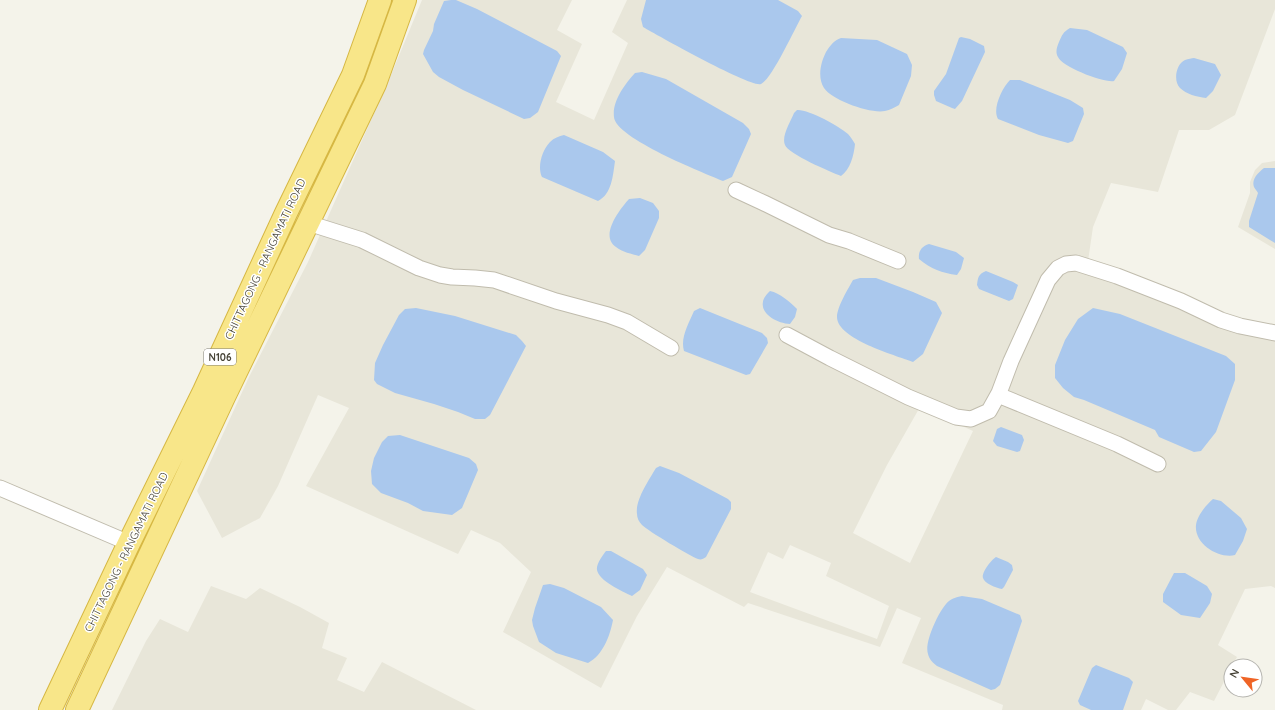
<svg xmlns="http://www.w3.org/2000/svg" width="1275" height="710" viewBox="0 0 1275 710" font-family="Quicksand,sans-serif">
  <style>
    .residential { fill: #e8e6d9; fill-rule: evenodd }
    .water { fill: #aac8ed }
    .lines { fill: none; stroke-linecap: round; stroke-linejoin: round }
    .minor-casing { stroke: #c0bcad; stroke-width: 17 }
    .trunk-casing { stroke: #d6b743; stroke-width: 24 }
    .minor { stroke: #fff; stroke-width: 15 }
    .trunk { stroke: #f8e689; stroke-width: 22 }
    .labels { text-anchor: middle; dominant-baseline: central; stroke-width: 3; stroke-linejoin: round; paint-order: stroke }
    .shield { fill: #fff; stroke: #7f7d74; stroke-width: 1 }
    .shield-label { font-size: 10px; font-weight: bold; fill: #484539 }
    .street-label { font-size: 11px; fill: #484539; stroke: #fff }
  </style>
  <rect width="100%" height="100%" fill="#f4f3ea"/>
  <path class="residential" d="M 422,0 L 572,0 L 557,30 L 582,44 L 556,102 L 594,120 L 628,43 L 612,32 L 627,0 L 1275,0 L 1275,9 L 1235,115 L 1209,130 L 1179,130 L 1158,192 L 1111,183 L 1093,227 L 1088,261 L 1234,318 L 1275,326 L 1275,588 L 1271,586 L 1245,589 L 1218,645 L 1237,657 L 1232,666 L 1231,666 L 1231,668 L 1214,701 L 1190,692 L 1176,710 L 1168,710 L 1146,699 L 1141,710 L 1002,710 L 1003,705 L 902,663 L 921,618 L 897,608 L 880,647 L 748,603 L 744,607 L 667,567 L 637,616 L 601,688 L 503,632 L 531,572 L 500,543 L 471,530 L 458,554 L 306,486 L 349,408 L 318,395 L 278,486 L 260,518 L 222,538 L 197,491 L 249,377 L 308,262 L 391,75 ZM 920,407 L 973,431 L 910,563 L 853,533 L 887,465 ZM 790,545 L 831,563 L 826,576 L 889,606 L 877,639 L 750,592 L 768,552 L 783,559 Z
    M 1275,161 L 1275,249 L 1238,227 L 1250,193 L 1250,182 L 1255,170 L 1262,163 Z
    M 211,586 L 246,599 L 260,588 L 300,607 L 329,623 L 322,648 L 347,658 L 337,680 L 364,692 L 382,662 L 476,710 L 112,710 L 146,641 L 160,619 L 188,632 Z"/>
  <path class="water" d="M 451,0 L 456,0 L 477,9 L 557,51 L 561,56 L 538,112 L 530,118 L 524,119 L 463,90 L 439,77 L 433,72 L 423,54 L 424,50 L 433,31 L 434,24 L 444,1 Z
    M 646,0 L 778,0 L 798,11 L 802,16 C 795,28 772,79 761,84 C 751,88 657,35 643,27 L 641,19 Z
    M 1070,28 L 1087,30 L 1123,47 L 1127,53 L 1122,69 L 1114,81 C 1104,83 1062,67 1058,57 C 1055,52 1057,47 1059,42 C 1062,35 1063,32 1070,28 Z
    M 961,37 L 970,39 L 984,46 L 985,52 L 962,101 L 955,109 L 952,108 L 936,101 L 934,95 L 934,91 L 946,74 L 959,38 Z
    M 841,38 L 877,40 L 907,54 L 912,65 L 911,76 L 899,105 C 895,107 890,110 885,111 C 870,114 832,100 824,88 C 817,77 821,62 826,52 C 830,46 834,40 841,38 Z
    M 1194,58 L 1215,64 L 1221,75 L 1213,91 L 1206,98 C 1197,97 1186,94 1180,88 C 1173,81 1176,64 1185,60 C 1188,59 1192,58 1194,58 Z
    M 642,72 L 666,79 L 743,123 L 749,129 L 751,134 L 732,177 L 723,181 C 704,173 615,138 614,117 C 612,101 625,84 635,73 Z
    M 1010,80 L 1020,80 L 1070,100 L 1083,108 L 1084,114 L 1073,141 L 1068,143 L 1039,135 L 998,119 C 992,109 1002,88 1010,80 Z
    M 797,110 C 808,109 839,126 848,134 C 851,137 853,141 855,144 C 854,155 850,170 841,176 C 831,172 788,154 785,145 C 781,136 791,121 794,113 Z
    M 564,135 L 603,152 L 615,161 C 613,175 612,194 598,201 L 542,177 C 537,167 542,150 550,142 C 554,138 559,136 564,135 Z
    M 1264,168 L 1275,168 L 1275,243 L 1249,227 L 1249,221 L 1258,193 C 1257,191 1255,189 1254,187 C 1251,179 1259,172 1264,168 Z
    M 640,198 L 653,203 L 659,211 L 659,218 L 645,250 L 639,256 C 632,254 622,252 616,247 C 599,236 620,209 629,199 Z
    M 929,244 L 956,252 L 964,258 L 961,269 L 957,275 C 942,273 931,269 919,259 C 918,251 922,246 929,244 Z
    M 986,271 L 1013,282 L 1018,285 L 1013,299 L 1009,301 L 979,289 L 977,285 C 978,278 978,274 986,271 Z
    M 860,278 L 876,278 L 913,292 L 936,302 L 942,313 L 923,354 L 913,362 C 895,355 837,339 837,317 C 837,307 848,289 853,280 Z
    M 770,291 C 780,293 790,302 797,309 L 795,317 L 790,324 C 773,323 751,308 770,291 Z
    M 416,308 L 455,316 L 516,335 L 522,341 L 526,346 L 490,415 L 485,419 L 475,419 L 458,412 L 434,404 L 395,393 L 377,384 L 374,380 L 375,363 L 383,345 L 399,315 L 405,309 Z
    M 700,308 L 762,333 L 767,338 L 768,343 L 750,374 L 746,375 L 684,351 C 680,338 689,323 694,311 Z
    M 1093,308 L 1120,314 L 1226,356 L 1235,364 L 1235,380 L 1216,432 L 1201,451 L 1194,452 L 1159,437 L 1155,430 L 1084,400 L 1074,397 L 1063,388 L 1055,378 L 1055,365 L 1065,340 L 1078,319 Z
    M 1001,427 L 1022,435 L 1024,440 L 1020,451 L 1017,452 L 997,446 L 993,441 L 997,429 Z
    M 400,435 L 469,458 L 476,464 L 478,470 L 462,508 L 452,515 L 423,511 L 408,503 L 381,493 L 372,484 L 371,471 L 374,458 L 382,442 L 388,436 Z
    M 660,466 L 679,473 L 728,499 L 731,502 L 731,509 L 706,557 C 703,559 701,560 698,559 C 690,556 648,531 642,525 C 639,522 637,518 637,514 C 635,500 649,480 656,468 Z
    M 1213,499 L 1221,501 L 1241,518 L 1247,529 L 1243,541 L 1235,555 C 1219,559 1194,544 1196,525 C 1197,516 1206,505 1213,499 Z
    M 606,551 L 611,551 L 643,569 L 647,575 L 640,590 L 632,596 C 622,591 599,581 597,570 C 596,564 603,555 606,551 Z
    M 996,557 L 1008,562 L 1012,565 L 1013,570 L 1004,587 L 1002,589 C 996,588 984,583 983,578 C 981,573 992,559 996,557 Z
    M 1174,573 L 1185,573 L 1207,586 L 1212,594 L 1210,603 L 1200,618 L 1181,615 L 1163,602 L 1163,594 Z
    M 550,584 L 564,588 L 601,607 L 613,620 C 610,636 603,655 588,663 L 556,653 L 539,642 L 533,626 L 532,620 L 535,608 L 543,585 Z
    M 962,596 L 982,599 L 1020,615 L 1022,621 L 1000,685 L 995,689 L 991,690 L 937,666 C 933,663 929,659 928,654 C 924,643 938,613 946,604 C 950,599 956,597 962,596 Z
    M 1096,665 L 1129,678 L 1133,682 L 1123,710 L 1091,710 L 1080,705 L 1078,701 L 1092,668 Z"/>
  <g class="lines">
    <g class="minor-casing">
      <path id="minor" d="M 736,190 L 764,203 L 829,235 L 849,241 L 898,261
        M 308,223 L 362,240 L 419,268 L 440,275 L 452,277 L 475,278 L 494,280 L 556,301 L 608,315 L 627,322 L 671,348
        M 787,335 L 830,358 L 908,397 L 956,417 L 971,419 L 989,411 L 999,393 L 1011,361 L 1048,280 L 1058,268 L 1066,264 L 1076,263 L 1117,276 L 1181,301 L 1221,320 L 1240,326 L 1275,333
        M 998,395 L 1117,444 L 1158,464
        M 0,488 L 129,543"/>
    </g>
    <g class="trunk-casing">
      <path id="trunk" d="M 50,710 L 129,543 L 204,391 L 286,213 L 353,75 L 380,0
        M 77,710 L 224,397 L 375,84 L 405,0"/>
    </g>
    <use href="#minor" class="minor"/>
    <use href="#trunk" class="trunk"/>
  </g>
  <g class="labels">
    <rect class="shield" x="204" y="349" width="32" height="16" rx="3"/>
    <g class="shield-label">
      <text x="220" y="357">N106</text>
    </g>
    <g class="street-label">
      <text transform="translate(265 259) rotate(-65)">CHITTAGONG - RANGAMATI ROAD</text>
      <text transform="translate(126 552) rotate(-64)">CHITTAGONG - RANGAMATI ROAD</text>
    </g>
  </g>
  <g transform="translate(1243 678) rotate(299)"><circle r="19" fill="#ffffff" stroke="#b6b5b0"/>
  <path d="M0-3L7 15L0 10L-7 15Z" fill="#ef6426"/>
  <text y="-6" font-size="11" font-weight="bold" text-anchor="middle" fill="#484539">N</text>
  </g>
</svg>
